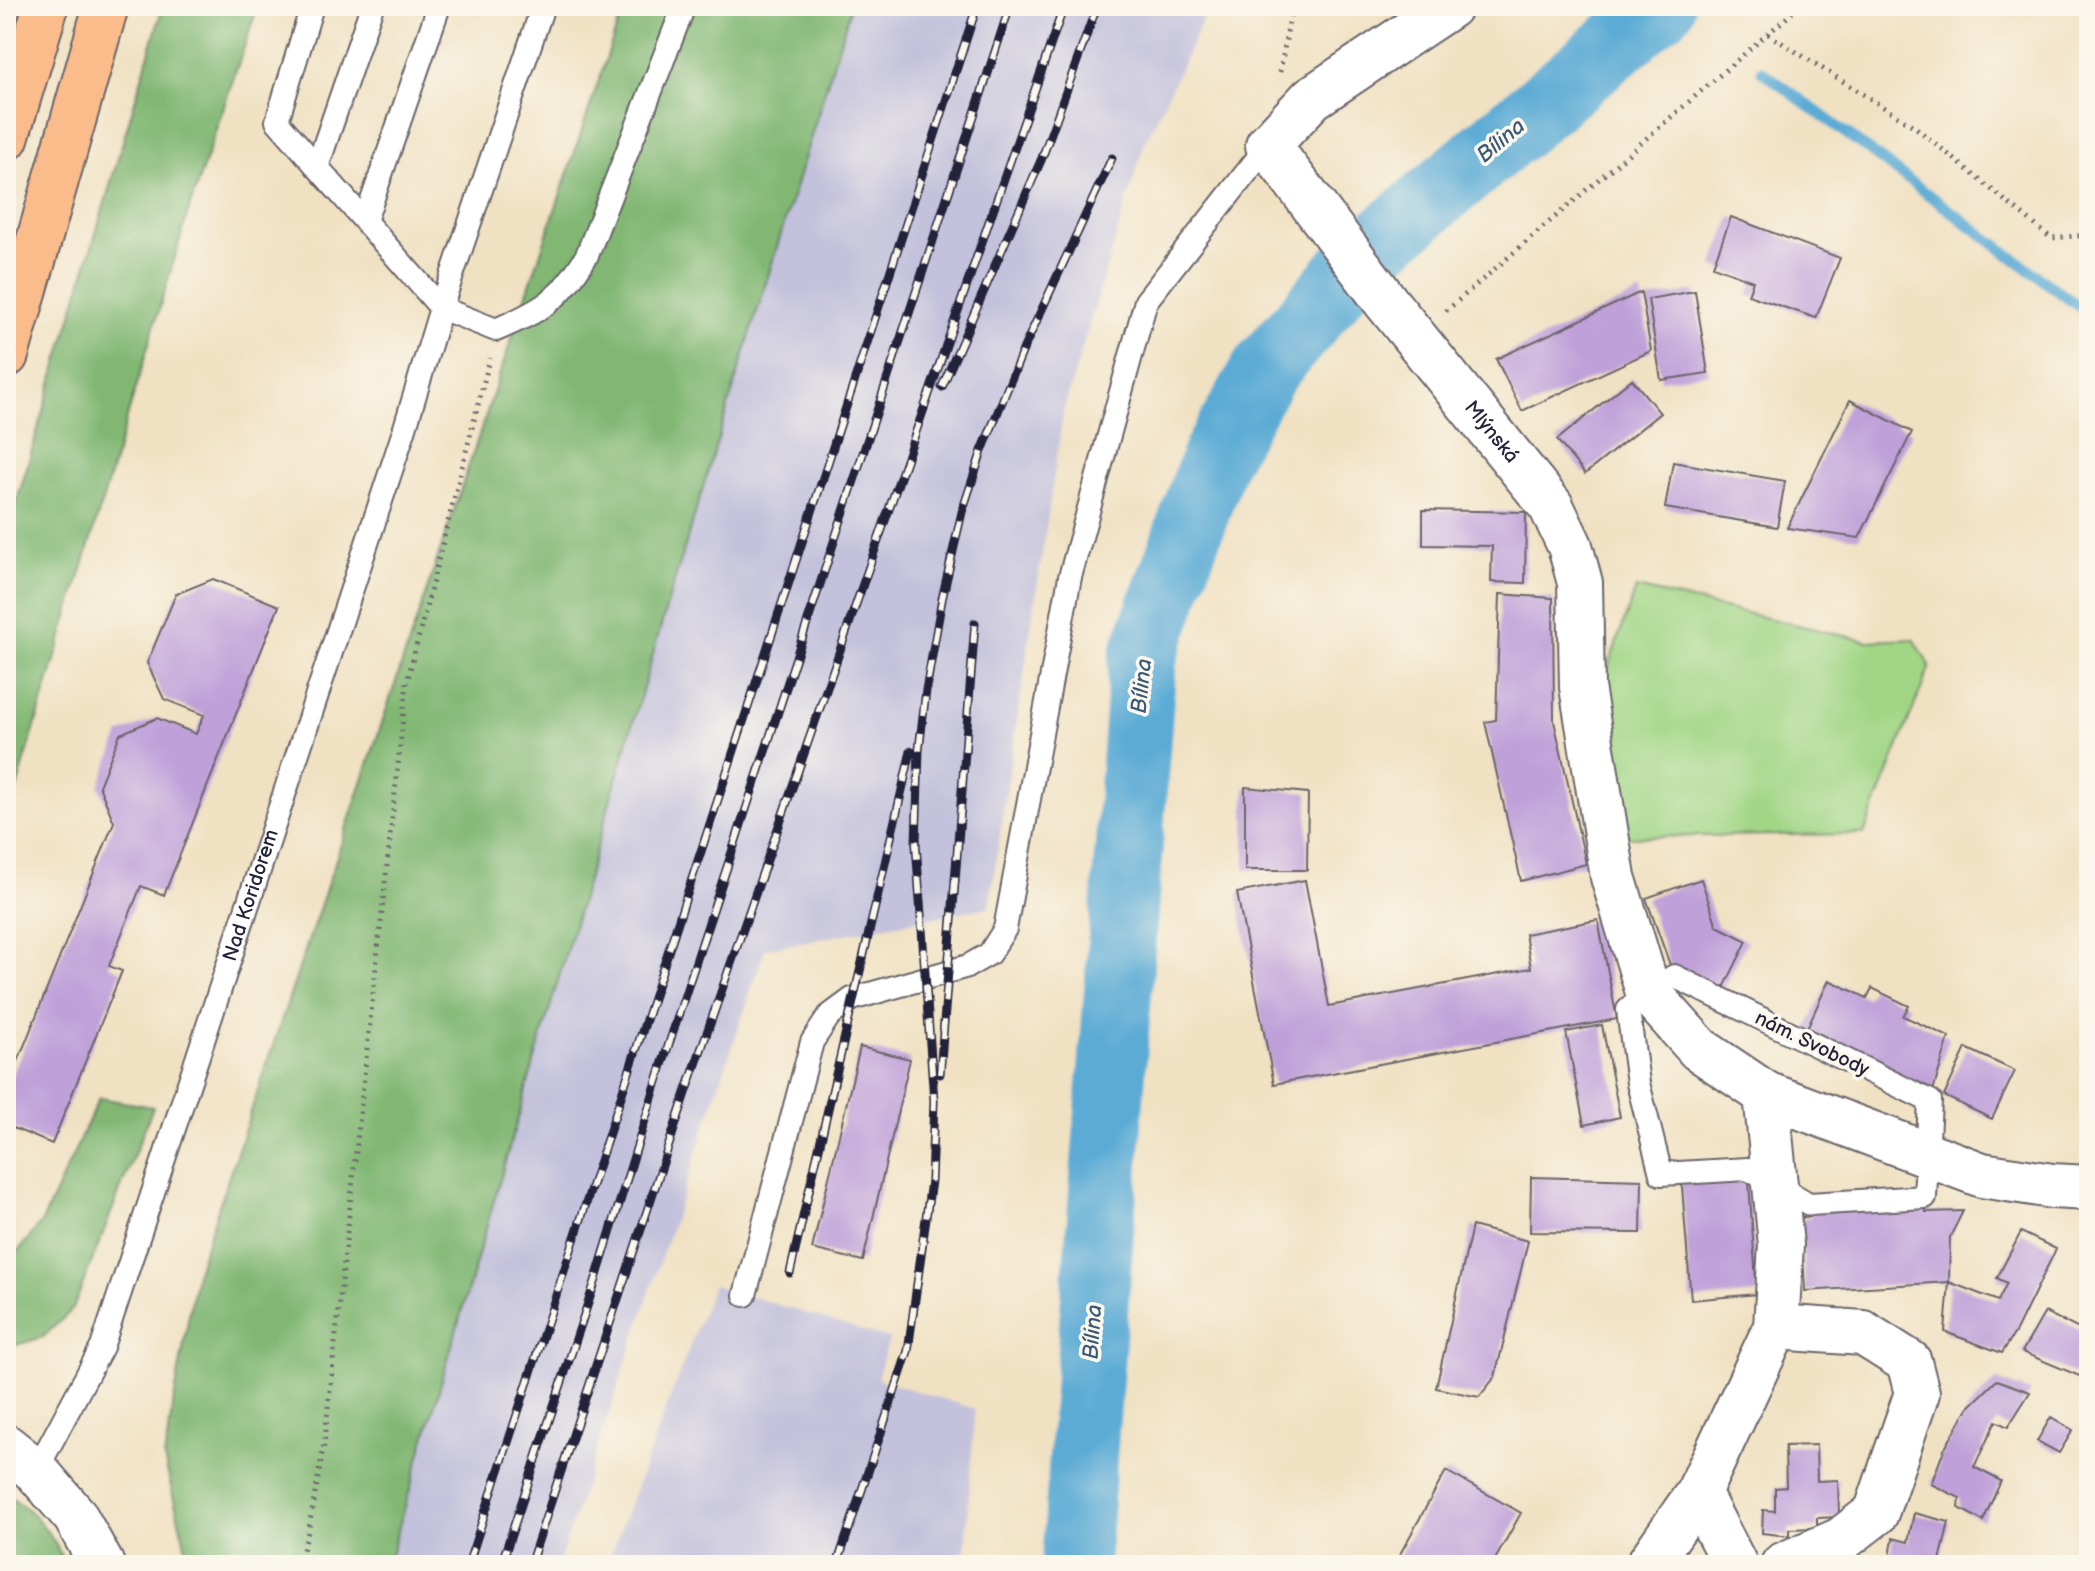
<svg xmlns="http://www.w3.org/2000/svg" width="2095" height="1571" viewBox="0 0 2095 1571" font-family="'Balsamiq Sans',sans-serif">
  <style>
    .industrial { fill: #c3c1db }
    .green { fill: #a2d686; stroke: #627c60; stroke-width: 2 }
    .forest { fill: #81b773; stroke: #526c57; stroke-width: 2 }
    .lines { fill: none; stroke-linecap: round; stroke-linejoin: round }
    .stream { stroke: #5babd5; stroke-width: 11 }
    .river { stroke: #5babd5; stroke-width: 68 }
    .building { fill: #bfa0d9 }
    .service-casing { stroke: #6a656a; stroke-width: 26 }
    .minor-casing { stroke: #6a656a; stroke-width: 48 }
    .tertiary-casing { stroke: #6a656a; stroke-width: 48 }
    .trunk-casing { stroke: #6a656a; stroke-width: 48 }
    .path { stroke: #6a656a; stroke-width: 5; stroke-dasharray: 2 6; stroke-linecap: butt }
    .service { stroke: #fff; stroke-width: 22 }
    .minor { stroke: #fff; stroke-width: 44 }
    .tertiary { stroke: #fff; stroke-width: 44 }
    .trunk { stroke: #fabc8b; stroke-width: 44 }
    .rail-casing { stroke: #22223b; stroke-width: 9 }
    .rail { stroke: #fbf7ec; stroke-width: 6; stroke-dasharray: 18; stroke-linecap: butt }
    .labels { text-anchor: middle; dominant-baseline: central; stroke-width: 7; stroke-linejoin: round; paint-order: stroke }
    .street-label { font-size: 20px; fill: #22223b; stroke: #fbf7ec }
    .water-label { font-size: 22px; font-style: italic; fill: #395979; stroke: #fbf7ec }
  </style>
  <rect width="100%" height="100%" fill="#fbf7ec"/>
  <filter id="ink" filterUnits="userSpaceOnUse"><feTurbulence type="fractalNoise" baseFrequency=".0125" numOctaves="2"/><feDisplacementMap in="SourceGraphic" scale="16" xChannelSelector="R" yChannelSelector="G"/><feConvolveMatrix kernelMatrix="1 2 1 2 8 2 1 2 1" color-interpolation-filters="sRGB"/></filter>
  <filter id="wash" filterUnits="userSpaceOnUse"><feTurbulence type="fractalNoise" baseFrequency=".006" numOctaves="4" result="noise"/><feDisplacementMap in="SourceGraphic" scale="32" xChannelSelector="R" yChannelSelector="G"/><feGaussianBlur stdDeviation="1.8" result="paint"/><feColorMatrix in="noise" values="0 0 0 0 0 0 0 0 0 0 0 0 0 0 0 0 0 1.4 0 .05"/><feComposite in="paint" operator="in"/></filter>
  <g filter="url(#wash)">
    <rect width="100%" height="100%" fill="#f0e1c2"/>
    <path class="industrial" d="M 851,6 L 1209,6 L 1143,148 L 1064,408 L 989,907 L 765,949 L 558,1565 L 388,1565 L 670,595 Z
      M 713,1285 L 889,1339 L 877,1379 L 975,1409 L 964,1565 L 607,1565 Z"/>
    <path class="green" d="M 1636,588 L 1867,641 L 1914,639 L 1930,666 L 1864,834 L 1624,837 L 1602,684 Z"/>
    <path class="forest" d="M 163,6 L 258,6 L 189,209 L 16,791 L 6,789 L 6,538 Z
      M 624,6 L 851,6 L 670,595 L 388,1565 L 190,1565 L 164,1458 L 196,1274 Z
      M 99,1098 L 153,1107 L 73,1309 L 43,1337 L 6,1348 L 6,1266 L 42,1222 Z
      M 6,1495 C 31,1507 57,1538 64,1565 L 6,1565 Z"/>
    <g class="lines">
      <path class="stream" d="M 1762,71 L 2089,314"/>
      <path class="river" d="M 1075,1565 L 1143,657 L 1216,455 L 1264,371 L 1355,264 L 1661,6"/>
    </g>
    <g id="blocks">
      <path class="building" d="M 1731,217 L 1840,258 L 1816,318 L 1748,295 L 1753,281 L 1713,266 Z
        M 1695,291 L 1708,373 L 1661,380 L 1648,299 Z
        M 1641,292 L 1651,351 L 1522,411 L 1496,359 Z
        M 1632,379 L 1660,413 L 1585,474 L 1557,440 Z
        M 1850,400 L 1912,432 L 1859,538 L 1787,528 Z
        M 1673,462 L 1785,481 L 1777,527 L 1665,508 Z
        M 1423,510 L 1526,512 L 1525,583 L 1491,582 L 1492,546 L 1423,545 Z
        M 213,579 L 279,606 L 164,895 L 141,886 L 109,966 L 122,971 L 52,1144 L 6,1125 L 6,1091 L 114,822 L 99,786 L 120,734 L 157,718 L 196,734 L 204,715 L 164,699 L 147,663 L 176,594 Z
        M 1500,594 L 1553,598 L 1554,721 L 1586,864 L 1521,881 L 1485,722 L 1496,720 Z
        M 1245,787 L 1308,793 L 1307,870 L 1245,870 Z
        M 1701,879 L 1717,926 L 1747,941 L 1719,998 L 1674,976 L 1646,898 Z
        M 1305,880 L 1329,1006 L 1531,968 L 1525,934 L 1598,920 L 1617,1019 L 1274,1084 L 1237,893 Z
        M 1829,980 L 1867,998 L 1872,988 L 1909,1006 L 1903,1016 L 1949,1037 L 1930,1101 L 1802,1039 Z
        M 1602,1025 L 1620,1117 L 1584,1125 L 1566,1032 Z
        M 860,1047 L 910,1059 L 863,1261 L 812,1249 Z
        M 1966,1048 L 2015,1071 L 1992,1119 L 1944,1096 Z
        M 1748,1169 L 1757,1294 L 1691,1300 L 1681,1174 Z
        M 1531,1177 L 1642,1180 L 1641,1233 L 1530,1232 Z
        M 1925,1197 L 1926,1212 L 1963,1211 L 1950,1237 L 1949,1282 L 1998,1301 L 2007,1283 L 1997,1278 L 2021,1232 L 2056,1249 L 2016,1331 L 2002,1353 L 1945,1332 L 1949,1282 L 1805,1291 L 1801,1218 L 1810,1217 L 1809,1204 Z
        M 1472,1226 L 1528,1241 L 1495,1377 L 1479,1397 L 1436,1388 Z
        M 2045,1312 L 2089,1334 L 2089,1380 L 2022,1352 Z
        M 1997,1380 L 2030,1392 L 2008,1427 L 1996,1421 L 1974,1467 L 2001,1481 L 1983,1521 L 1959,1508 L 1960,1498 L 1931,1484 L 1944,1450 L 1968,1408 Z
        M 2051,1417 L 2073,1430 L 2059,1453 L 2037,1441 Z
        M 1816,1445 L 1817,1481 L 1838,1480 L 1839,1517 L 1817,1518 L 1817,1528 L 1789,1529 L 1789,1536 L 1762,1533 L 1763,1510 L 1775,1511 L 1775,1488 L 1786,1487 L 1785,1446 Z
        M 1446,1471 L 1521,1513 L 1492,1565 L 1394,1565 Z
        M 1914,1513 L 1949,1522 L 1939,1565 L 1923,1565 L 1890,1558 L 1893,1538 L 1908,1542 Z"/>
    </g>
  </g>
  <g filter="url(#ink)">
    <use href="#blocks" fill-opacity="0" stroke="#6a656a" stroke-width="2"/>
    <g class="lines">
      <g class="service-casing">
        <g id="service">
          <path d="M 312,6 L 277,121 L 441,308 L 496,330 C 544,309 560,300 587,255 L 684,6"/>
          <path d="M 317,167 L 372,6"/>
          <path d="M 365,221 L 439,6"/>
          <path d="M 1674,976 L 1930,1101 L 1925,1197 L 1809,1204 L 1748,1169 L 1661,1174 L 1638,1083 L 1628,1010 L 1648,992 Z"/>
          <path d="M 745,1295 L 812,1042 L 829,1016 L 852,999 L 968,966 L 989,954 L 1005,929 L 1070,577 L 1146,301 L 1268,145"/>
          <path id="s1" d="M 36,1471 L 102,1347 L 404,431 L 441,308 L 543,6"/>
        </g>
      </g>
      <g class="minor-casing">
        <g id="minor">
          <path id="s2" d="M 1450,6 L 1312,98 L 1268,145 L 1387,303 L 1551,506 L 1570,546 L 1580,583 L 1582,687 L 1613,877 L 1648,992 L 1699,1049 L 1766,1094 L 1982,1175 L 2052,1186 L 2089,1188"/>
          <path d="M 1776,1327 L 1863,1333 L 1909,1362 L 1917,1393 L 1876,1513 L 1841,1540 L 1783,1565"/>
          <path d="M 1698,1493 L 1735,1565"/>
          <path d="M 1648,1565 L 1698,1493 L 1776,1327 L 1781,1245 L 1766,1094"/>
        </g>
      </g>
      <g class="tertiary-casing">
        <path id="tertiary" d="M 6,1447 L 36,1471 L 75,1516 L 102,1565"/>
      </g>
      <g class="trunk-casing">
        <path id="trunk" d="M 6,138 L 46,6
          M 6,355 L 106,6"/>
      </g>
      <path class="path" d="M 1768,34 L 1915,127 L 2051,238 L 2089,235
        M 1280,72 L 1292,6
        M 1446,311 L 1800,6
        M 299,1565 L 308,1532 L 324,1445 L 407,682 L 490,358"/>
      <use href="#service" class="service"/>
      <use href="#minor" class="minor"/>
      <use href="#tertiary" class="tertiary"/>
      <use href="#trunk" class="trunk"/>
      <g class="rail-casing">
        <path id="rail" d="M 942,387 L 1042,158 L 1097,6
          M 940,1074 L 975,623
          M 790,1273 L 911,751
          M 468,1565 L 977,6
          M 501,1565 L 596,1279 L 662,1065 L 1010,6
          M 530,1565 L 687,1090 L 1064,6
          M 837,1565 L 908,1351 L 931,1181 L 934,1101 L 916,844 L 919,750 L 926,690 L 942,599 L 962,512 L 982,451 L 1023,350 L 1112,158"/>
      </g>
      <use href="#rail" class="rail"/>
    </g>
  </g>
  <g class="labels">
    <g class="street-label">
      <text stroke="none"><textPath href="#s2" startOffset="594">Mlýnská</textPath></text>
      <text stroke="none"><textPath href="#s1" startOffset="616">Nad Koridorem</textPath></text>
      <text transform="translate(1812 1044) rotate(26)">nám. Svobody</text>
    </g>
    <g class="water-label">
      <text transform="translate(1501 141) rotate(-40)">Bílina</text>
      <text transform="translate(1142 686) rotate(-84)">Bílina</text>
      <text transform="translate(1093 1332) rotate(-86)">Bílina</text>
    </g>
  </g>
  <rect width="2095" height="1571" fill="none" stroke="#fbf7ec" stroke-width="32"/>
</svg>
